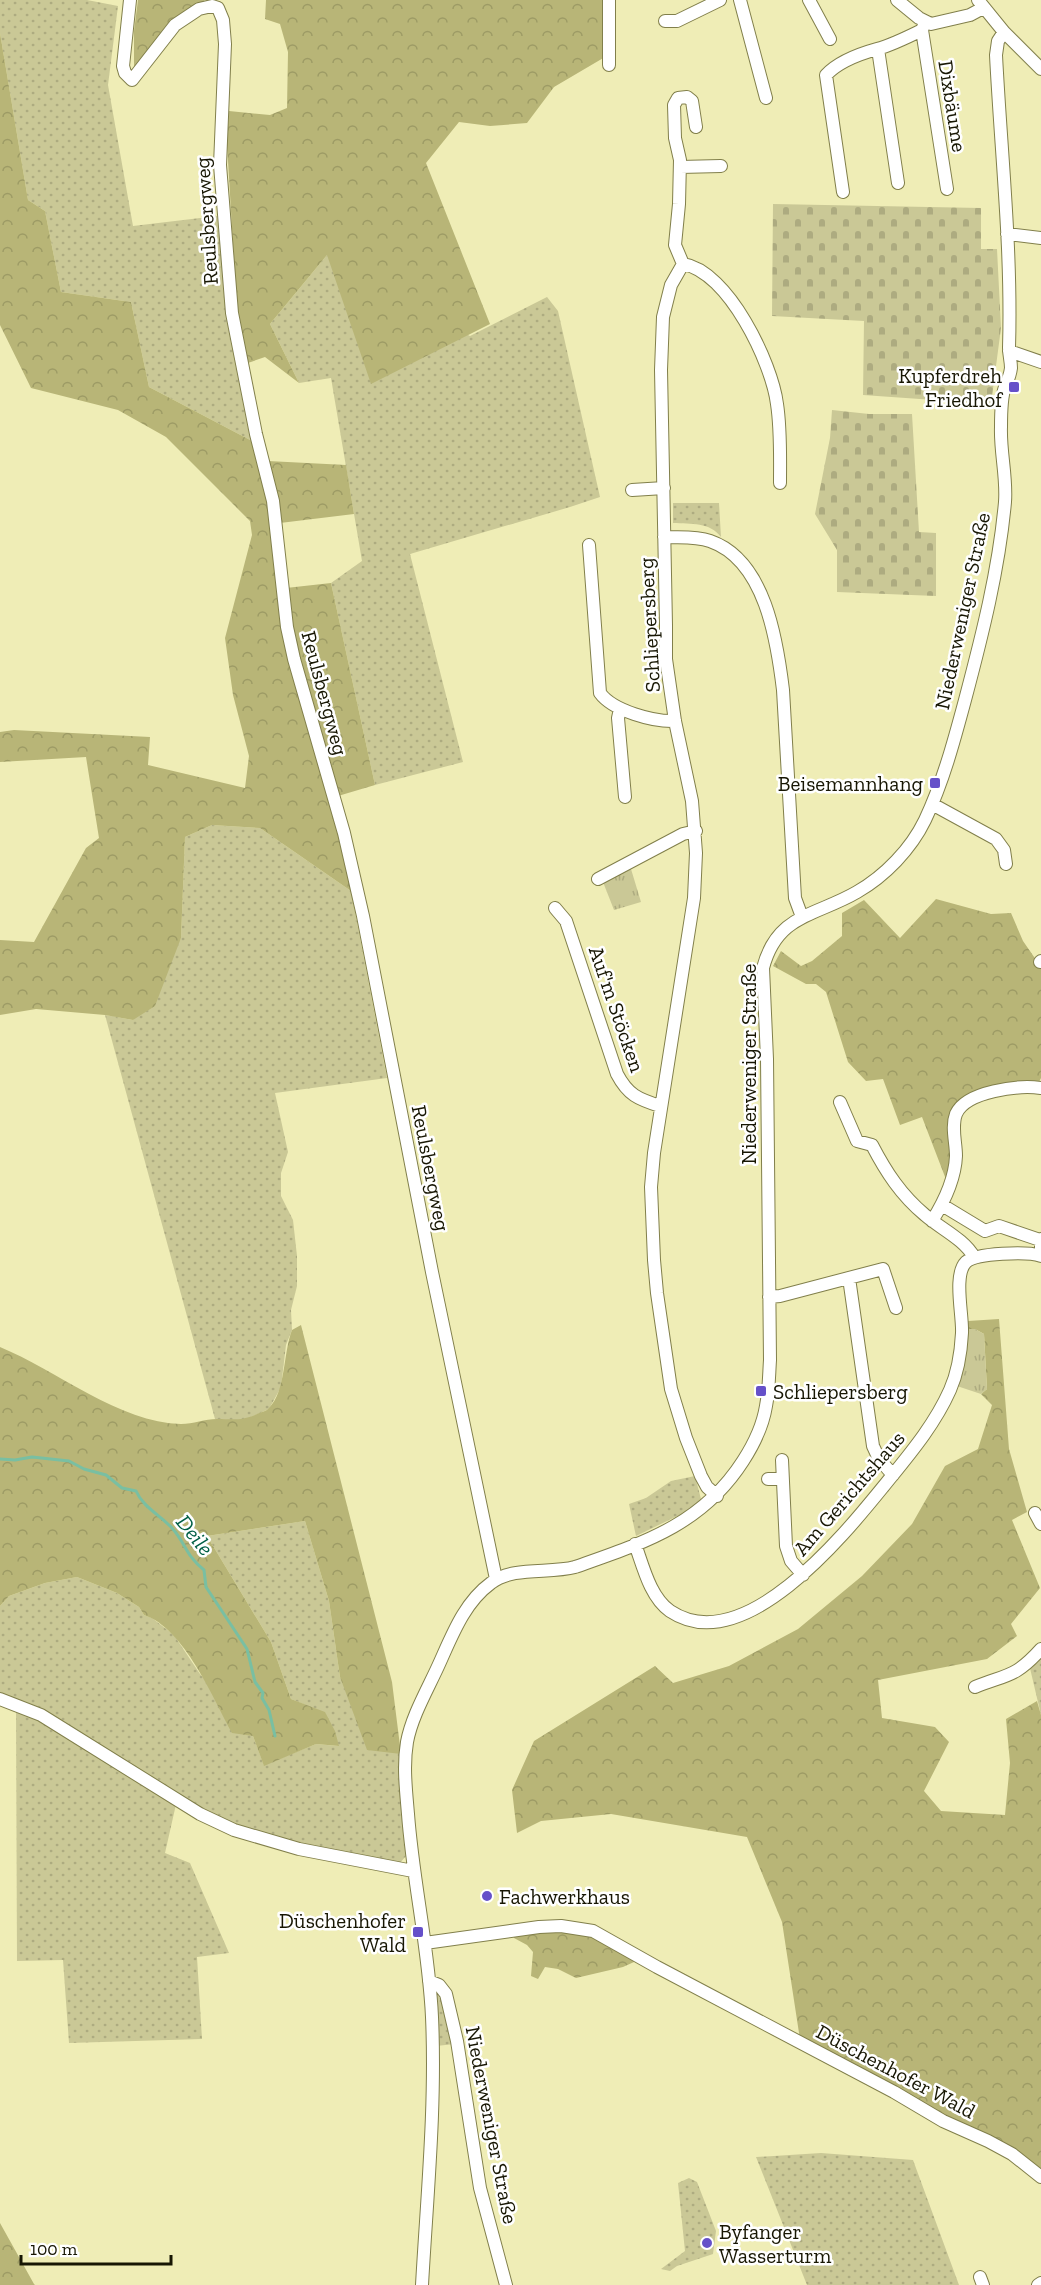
<svg xmlns="http://www.w3.org/2000/svg" width="1041" height="2285" viewBox="0 0 1041 2285" font-family="'Zilla Slab',serif">
  <style>
    .grass { fill: url(#grass-dots) }
    .forest { fill: url(#forest-crowns) }
    .cemetery { fill: url(#cemetery-stones) }
    .park { fill: url(#park-tufts) }
    .lines { fill: none; stroke-linecap: round; stroke-linejoin: round }
    .stream { stroke: #79bfa2; stroke-width: 3 }
    .minor-casing { stroke: #817f4b; stroke-width: 14 }
    .minor { stroke: #fff; stroke-width: 12 }
    .poi-dot { fill: #6550c9; stroke: #fff; stroke-width: 2 }
    .labels { text-anchor: middle; dominant-baseline: central; stroke-width: 5; stroke-linejoin: round; paint-order: stroke }
    .street-label { font-size: 21px; fill: #171603; stroke: #fff }
    .poi-label { font-size: 21px; fill: #171603; stroke: #fff; text-anchor: end }
    .water-label { font-size: 22px; font-style: italic; fill: #005f45; stroke: #fff }
  </style>
  <defs>
    <pattern id="grass-dots" width="8" height="8" patternUnits="userSpaceOnUse" patternTransform="scale(1.5)"><rect width="8" height="8" fill="#cac896"/><path d="M2 2h.1M6 6h.1" fill="none" stroke="#adab80" stroke-width="1.8" stroke-linecap="round"/></pattern>
    <pattern id="forest-crowns" width="20" height="18" patternUnits="userSpaceOnUse" patternTransform="scale(1.5)"><rect width="20" height="18" fill="#b8b577"/><path d="M2 6a3 3 0 1 1 6 0M12 15a3 3 0 1 1 6 0" fill="none" stroke="#9d9b65"/></pattern>
    <pattern id="cemetery-stones" width="16" height="16" patternUnits="userSpaceOnUse" patternTransform="scale(1.5)"><rect width="16" height="16" fill="#cac896"/><path d="M2 7V4a2 2 0 0 1 4 0v3zM10 15v-3a2 2 0 0 1 4 0v3z" fill="#adab80"/></pattern>
    <pattern id="park-tufts" width="24" height="20" patternUnits="userSpaceOnUse" patternTransform="scale(1.5)"><rect width="24" height="20" fill="#cac896"/><path d="M3 7l-1-3M5 7V3M7 7l1-3M15 17l-1-3M17 17v-4M19 17l1-3" fill="none" stroke="#adab80"/></pattern>
  </defs>
  <rect width="100%" height="100%" fill="#efedb6"/>
  <path class="grass" d="M 0,0 L 87,0 L 118,6 L 108,85 L 133,226 L 217,216 L 228,324 L 252,441 L 149,387 L 131,302 L 61,292 L 45,211 L 28,200 L 0,33 Z
    M 327,255 L 470,336 L 547,297 L 558,311 L 600,497 L 570,507 L 410,554 L 463,762 L 375,785 L 331,583 L 362,561 L 331,378 L 299,383 L 270,324 Z
    M 673,503 L 719,503 L 721,537 C 710,522 691,524 673,523 Z
    M 212,825 L 260,828 L 351,891 L 387,1078 L 275,1093 L 288,1152 L 281,1173 L 281,1196 L 293,1220 L 297,1256 L 297,1286 L 291,1310 L 292,1330 L 286,1345 L 281,1387 L 269,1409 L 242,1421 L 215,1419 L 105,1015 L 133,1020 L 181,938 L 185,837 Z
    M 695,1476 L 701,1499 L 694,1508 L 636,1536 L 629,1504 L 646,1498 L 671,1481 Z
    M 305,1521 L 329,1601 L 340,1677 L 401,1754 L 406,1856 L 399,1864 L 270,1842 L 177,1800 L 165,1853 L 190,1863 L 229,1953 L 197,1957 L 202,2039 L 69,2043 L 63,1960 L 17,1961 L 16,1705 L 0,1699 L 0,1606 L 9,1596 L 45,1583 L 77,1577 L 117,1593 L 139,1607 L 144,1615 L 152,1618 L 174,1635 L 200,1674 L 253,1736 L 264,1765 L 316,1744 L 338,1746 L 325,1713 L 291,1699 L 271,1642 L 207,1536 Z
    M 1041,1651 L 1041,1715 L 1029,1664 Z
    M 439,1990 L 455,2044 L 436,2046 L 435,1992 Z
    M 821,2153 L 913,2160 L 959,2285 L 807,2285 L 756,2157 Z
    M 689,2178 L 697,2182 L 716,2231 L 713,2254 L 677,2266 L 670,2271 L 661,2269 L 685,2251 L 678,2183 Z"/>
  <path class="forest" d="M 138,0 L 205,0 L 169,22 L 134,68 L 134,31 Z
    M 266,0 L 608,0 L 605,57 L 554,87 L 527,123 L 490,126 L 459,122 L 426,163 L 490,324 L 371,384 L 327,255 L 270,324 L 299,383 L 265,357 L 245,364 L 237,312 L 227,144 L 229,111 L 270,115 L 287,108 L 288,52 L 280,24 L 265,19 Z
    M 0,33 L 28,200 L 45,211 L 61,292 L 131,302 L 149,387 L 252,441 L 269,494 L 284,630 L 334,815 L 351,891 L 260,828 L 212,825 L 185,837 L 181,938 L 155,1006 L 133,1020 L 105,1015 L 36,1009 L 0,1015 L 0,940 L 34,942 L 86,848 L 99,838 L 86,757 L 0,762 L 0,732 L 14,730 L 150,737 L 148,765 L 245,788 L 249,756 L 233,695 L 225,638 L 252,535 L 250,521 L 166,437 L 118,410 L 31,388 L 0,325 Z
    M 268,461 L 346,465 L 354,514 L 280,523 Z
    M 331,583 L 375,785 L 338,796 L 299,663 L 286,588 Z
    M 936,899 L 991,914 L 1011,913 L 1023,941 L 1041,967 L 1041,1078 L 1038,1084 L 960,1102 L 947,1182 L 922,1117 L 900,1125 L 883,1079 L 866,1081 L 848,1062 L 826,992 L 816,984 L 806,984 L 773,966 L 781,951 L 801,966 L 812,961 L 842,936 L 842,913 L 864,900 L 900,938 Z
    M 999,1319 L 1009,1449 L 1027,1512 L 1012,1520 L 1040,1588 L 1011,1624 L 1017,1636 L 987,1659 L 878,1680 L 882,1718 L 935,1727 L 949,1742 L 924,1791 L 941,1811 L 1005,1815 L 1010,1763 L 1006,1719 L 1037,1701 L 1041,1715 L 1041,2179 L 1032,2171 L 801,2046 L 782,1922 L 747,1837 L 611,1814 L 541,1821 L 517,1833 L 512,1790 L 534,1741 L 655,1666 L 673,1683 L 729,1666 L 798,1629 L 862,1576 L 912,1524 L 945,1466 L 978,1449 L 992,1405 L 981,1394 L 987,1389 L 984,1334 L 975,1329 L 968,1329 L 968,1321 Z
    M 301,1325 L 392,1682 L 401,1754 L 367,1750 L 340,1677 L 329,1601 L 305,1521 L 207,1536 L 271,1642 L 291,1699 L 325,1712 L 335,1731 L 339,1746 L 316,1744 L 264,1766 L 253,1736 L 232,1733 C 213,1698 184,1628 144,1615 L 139,1607 L 117,1593 L 77,1577 L 45,1583 L 9,1596 L 0,1606 L 0,1347 C 56,1370 120,1423 181,1424 C 193,1424 205,1419 217,1419 C 235,1419 241,1421 257,1414 C 261,1412 267,1411 269,1408 C 286,1391 283,1353 292,1330 Z
    M 573,1928 L 636,1957 L 634,1962 L 623,1967 L 576,1978 L 558,1969 L 545,1967 L 538,1979 L 531,1976 L 533,1952 L 527,1945 L 514,1938 L 512,1932 Z
    M 0,2223 L 34,2284 L 35,2285 L 0,2285 Z"/>
  <path class="cemetery" d="M 773,204 L 981,208 L 981,249 L 997,249 L 1001,328 L 991,404 L 863,395 L 864,321 L 772,316 Z
    M 832,410 L 869,414 L 912,414 L 919,532 L 936,533 L 936,596 L 837,592 L 837,550 L 815,514 L 830,438 Z"/>
  <path class="park" d="M 631,869 L 641,902 L 614,910 L 603,882 Z
    M 968,1329 L 975,1329 L 984,1334 L 987,1389 L 981,1394 L 957,1386 Z"/>
  <g class="lines">
    <path class="stream" d="M 0,1459 L 15,1460 L 32,1457 L 69,1461 L 84,1469 L 106,1475 L 122,1488 L 136,1491 C 143,1507 160,1515 172,1528 C 185,1542 186,1556 204,1570 L 206,1587 L 247,1649 L 255,1682 L 263,1693 L 262,1698 L 269,1710 L 275,1736"/>
    <g class="minor-casing">
      <path id="minor" d="M 130,0 L 123,66 L 125,73 L 132,80 L 175,25 L 199,9 L 212,6 L 218,8 L 223,20 L 225,44 L 220,165 L 232,313 L 256,434 L 273,501 L 287,627 L 294,659 L 344,833 L 363,916 L 432,1272 L 496,1579
        M 740,0 L 766,98
        M 809,0 L 830,39
        M 897,0 L 919,18 L 931,24 L 970,15 L 983,8
        M 978,0 L 1004,32 L 1041,69
        M 665,21 L 677,21 L 720,0
        M 922,30 L 947,189
        M 878,49 L 898,183
        M 609,65 L 609,0
        M 680,167 L 721,166
        M 843,192 L 826,75 C 839,61 859,54 877,49 C 892,45 908,37 922,30 L 925,22
        M 1007,234 L 1041,238
        M 683,264 L 671,285 L 663,317 L 661,370 L 666,625 L 666,659 L 675,721 L 692,801 L 696,853 L 694,898 L 654,1153 L 651,1187 L 654,1260 L 657,1293 L 671,1389 L 686,1438 L 701,1476 L 707,1487 L 717,1496
        M 683,264 C 728,271 772,363 777,404 C 781,430 780,457 780,483
        M 683,264 L 675,245 L 679,204 L 680,160 L 675,138 L 674,105 L 678,98 L 687,97 L 692,101 L 696,127
        M 1009,351 L 1041,362
        M 632,490 L 664,488
        M 664,537 C 679,538 695,536 710,541 C 765,560 777,640 783,690 L 795,898 L 802,917
        M 589,545 L 600,693 C 613,711 654,722 675,721
        M 620,709 L 618,718 L 625,797
        M 932,804 L 996,839 L 1004,850 L 1006,864
        M 598,879 L 683,834 L 696,831
        M 555,908 L 566,921 L 617,1074 C 628,1095 638,1099 660,1106
        M 1040,962 L 1041,961
        M 840,1102 L 857,1141 L 872,1145 C 886,1172 901,1195 925,1215 C 941,1229 964,1239 974,1257
        M 942,1205 L 985,1231 L 999,1226 L 1040,1240
        M 932,1221 C 944,1202 955,1179 956,1156 C 956,1142 951,1127 956,1114 C 966,1091 1019,1085 1041,1088
        M 849,1278 L 873,1446 L 879,1459 L 893,1475
        M 769,1297 L 780,1296 L 883,1269 L 896,1308
        M 782,1460 L 786,1546 L 791,1561 L 803,1575
        M 768,1479 L 781,1479
        M 1035,1513 L 1041,1524
        M 635,1544 C 643,1566 650,1597 670,1611 C 743,1660 844,1535 883,1487 C 908,1456 934,1426 950,1390 C 958,1372 961,1352 962,1333 C 963,1315 953,1275 966,1262 C 976,1253 1028,1251 1041,1256 L 1041,1239
        M 975,1687 C 1007,1674 1015,1678 1041,1649
        M 0,1699 L 41,1715 L 200,1814 L 234,1830 L 299,1849 L 413,1871
        M 425,1943 L 539,1927 L 561,1926 L 593,1931 L 657,1967 L 894,2092 L 943,2121 L 988,2141 L 1012,2154 L 1041,2177
        M 429,1981 L 439,1985 L 446,1994 L 457,2041 L 480,2188 L 506,2285
        M 980,2277 L 983,2285
        M 422,2285 C 427,2196 436,2106 432,2017 C 429,1949 413,1882 408,1814 C 406,1790 403,1766 407,1742 C 412,1715 429,1687 440,1662 C 453,1633 465,1602 491,1583 C 513,1566 549,1574 575,1567 C 643,1543 702,1525 743,1461 C 754,1444 763,1425 766,1406 C 769,1391 769,1375 770,1360 L 767,1059 L 763,968 C 777,914 816,916 857,892 C 885,876 911,849 925,820 C 943,782 954,741 965,700 C 982,636 999,569 1005,502 C 1007,477 1000,452 1001,427 C 1001,415 1001,397 1005,387 C 1008,380 1010,376 1011,368 C 1011,361 1009,355 1009,348 C 1012,250 1001,153 996,55 L 998,41 L 1004,32
        M 1038,2285 L 1041,2283"/>
    </g>
    <use href="#minor" class="minor"/>
  </g>
  <g class="poi-dot">
    <rect x="1008" y="381" width="12" height="12" rx="3"/>
    <rect x="929" y="777" width="12" height="12" rx="3"/>
    <rect x="755" y="1385" width="12" height="12" rx="3"/>
    <circle cx="487" cy="1896" r="6"/>
    <rect x="412" y="1926" width="12" height="12" rx="3"/>
    <circle cx="707" cy="2243" r="6"/>
  </g>
  <g class="labels">
    <g class="street-label">
      <text transform="translate(953 106) rotate(81)">Dixbäume</text>
      <text transform="translate(206 221) rotate(-94)">Reulsbergweg</text>
      <text transform="translate(962 611) rotate(-78)">Niederweniger Straße</text>
      <text transform="translate(649 625) rotate(-93)">Schliepersberg</text>
      <text transform="translate(325 693) rotate(75)">Reulsbergweg</text>
      <text transform="translate(617 1009) rotate(71)">Auf'm Stöcken</text>
      <text transform="translate(748 1064) rotate(-90)">Niederweniger Straße</text>
      <text transform="translate(431 1168) rotate(79)">Reulsbergweg</text>
      <text transform="translate(849 1493) rotate(-49)">Am Gerichtshaus</text>
      <text transform="translate(896 2071) rotate(28)">Düschenhofer Wald</text>
      <text transform="translate(492 2125) rotate(79)">Niederweniger Straße</text>
    </g>
    <g class="poi-label">
      <text x="1002" y="375">Kupferdreh<tspan x="1002" dy="24">Friedhof</tspan></text>
      <text x="923" y="783">Beisemannhang</text>
      <text x="773" y="1391" text-anchor="start">Schliepersberg</text>
      <text x="499" y="1896" text-anchor="start">Fachwerkhaus</text>
      <text x="406" y="1920">Düschenhofer<tspan x="406" dy="24">Wald</tspan></text>
      <text x="719" y="2231" text-anchor="start">Byfanger<tspan x="719" dy="24">Wasserturm</tspan></text>
    </g>
    <g class="water-label">
      <text transform="translate(195 1535) rotate(51)">Deile</text>
    </g>
  </g>
  <path d="M21 2255v9h150v-9" fill="none" stroke="#171603" stroke-width="3"/>
  <text x="30" y="2255" font-size="18" fill="#171603" stroke="#ffffff" stroke-width="4.5" paint-order="stroke">100 m</text>
</svg>
